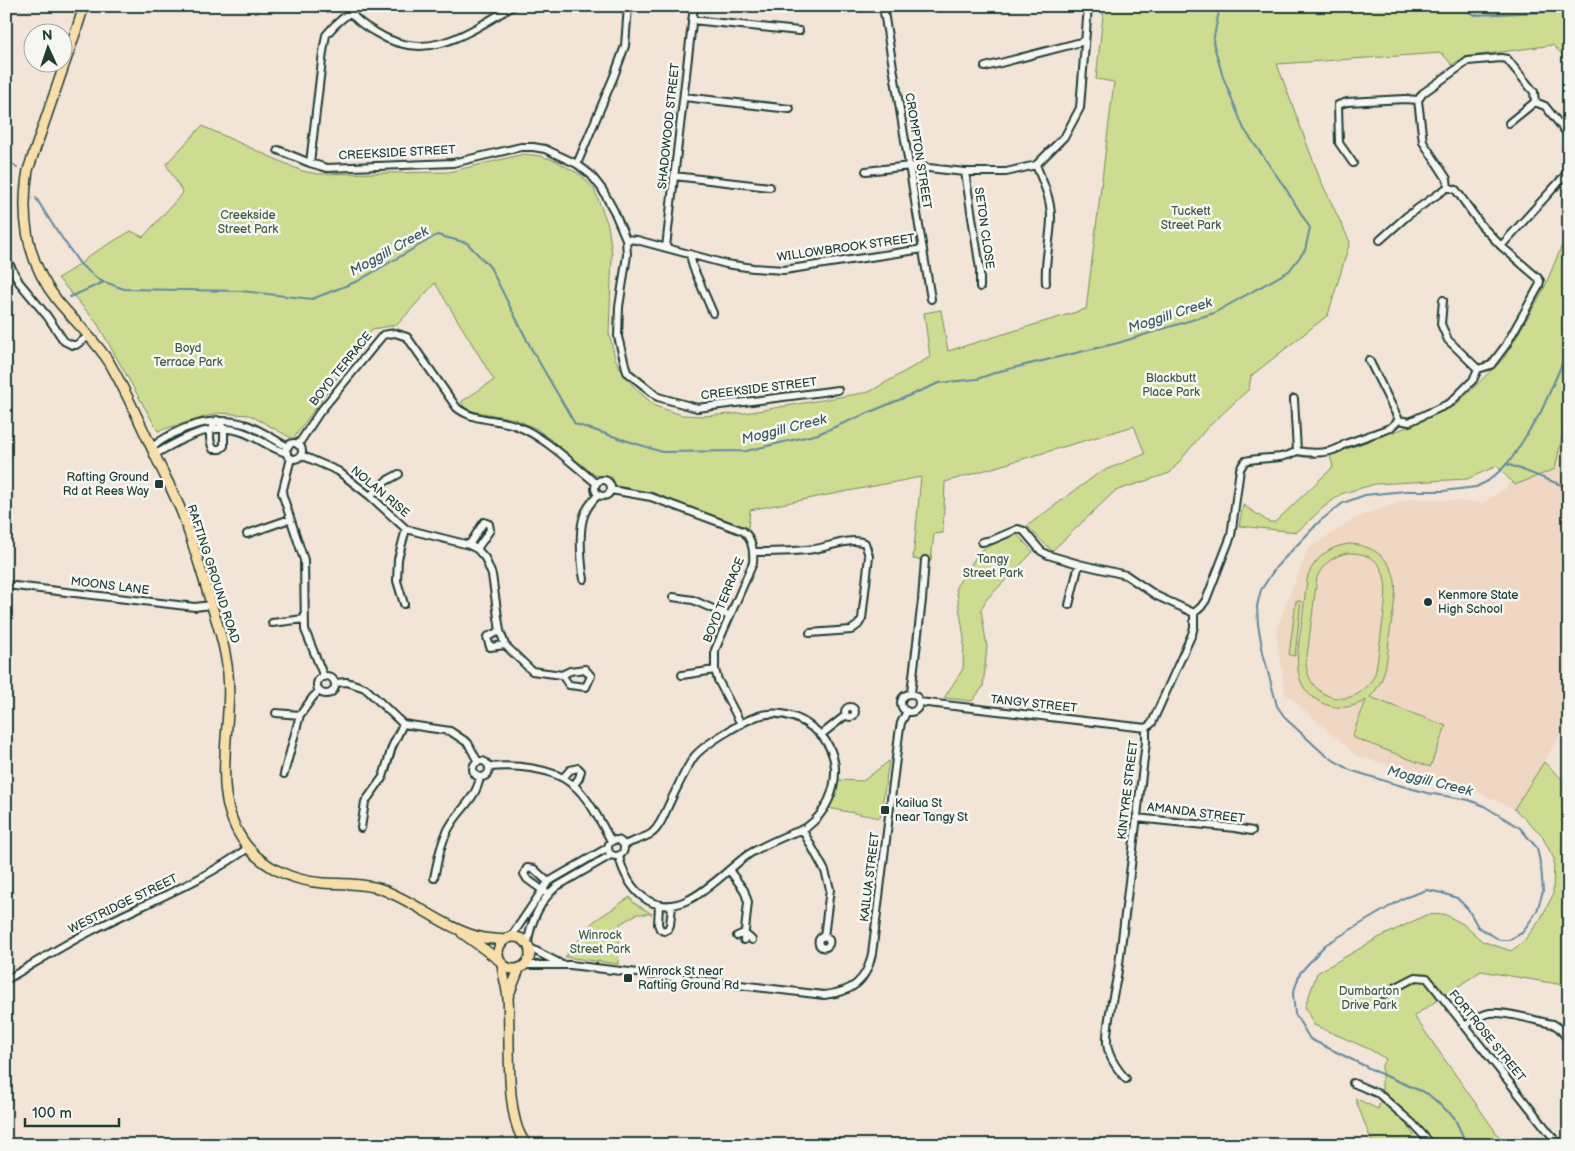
<svg xmlns="http://www.w3.org/2000/svg" width="1575" height="1151" viewBox="0 0 1575 1151" font-family="'Balsamiq Sans',sans-serif">
  <style>
    .built { fill: #efd7c4 }
    .green { fill: #cddc90; stroke: #768c62; fill-rule: evenodd }
    .lines { fill: none; stroke-linecap: round; stroke-linejoin: round }
    .stream { stroke: #638aa1; stroke-width: 2 }
    .minor-casing { stroke: #1f3d34; stroke-width: 10 }
    .major-casing { stroke: #1f3d34; stroke-width: 12 }
    .minor { stroke: #f6f6f2; stroke-width: 6 }
    .major { stroke: #f8deab; stroke-width: 9 }
    .poi-dot { fill: #1f3d34; stroke: #f6f6f2; stroke-width: 2 }
    .labels { text-anchor: middle; dominant-baseline: central; stroke-width: 5; stroke-linejoin: round; paint-order: stroke }
    .street-label { font-size: 12px; fill: #1f3d34; stroke: #f6f6f2 }
    .park-label { font-size: 12px; fill: #425d46; stroke: #f6f6f2 }
    .poi-label { font-size: 12px; fill: #1f3d34; stroke: #f6f6f2; text-anchor: start }
    .water-label { font-size: 14px; font-style: italic; fill: #3b5d62; stroke: #f6f6f2 }
  </style>
  <rect width="100%" height="100%" fill="#f2e4d7"/>
  <filter id="ink" filterUnits="userSpaceOnUse"><feTurbulence type="fractalNoise" baseFrequency=".02" numOctaves="2"/><feDisplacementMap in="SourceGraphic" scale="10" xChannelSelector="R" yChannelSelector="G"/><feConvolveMatrix kernelMatrix="1 2 1 2 8 2 1 2 1" color-interpolation-filters="sRGB"/></filter>
  <g filter="url(#ink)">
    <path class="built" d="M 1569,371 L 1569,733 L 1564,730 L 1514,809 L 1469,788 L 1357,756 L 1285,693 L 1276,630 L 1308,549 L 1357,517 L 1412,498 L 1482,503 L 1505,489 L 1549,426 Z"/>
    <path class="green" d="M 1104,6 L 1569,6 L 1569,62 L 1553,45 L 1464,57 L 1452,65 L 1442,53 L 1277,64 L 1320,179 L 1350,242 L 1328,315 L 1251,376 L 1249,389 L 1206,429 L 1170,473 L 1115,491 L 1052,551 L 1027,526 L 1100,472 L 1145,454 L 1134,426 L 945,482 L 943,533 L 934,534 L 931,561 L 913,559 L 921,477 L 750,510 L 748,528 L 652,493 L 616,486 L 612,477 L 595,475 L 537,429 L 515,419 L 467,410 L 461,402 L 494,380 L 435,283 L 397,325 L 372,329 L 293,439 L 250,415 L 218,413 L 158,431 L 97,323 L 58,278 L 80,264 L 90,255 L 131,231 L 143,237 L 183,193 L 166,164 L 202,126 L 302,171 L 318,174 L 449,172 L 524,154 L 540,156 L 554,160 L 581,175 L 594,189 L 608,225 L 612,254 L 609,333 L 615,358 L 621,370 L 635,388 L 655,406 L 682,415 L 703,416 L 745,413 L 869,392 L 930,357 L 924,313 L 941,310 L 948,351 L 1086,309 L 1114,82 L 1096,79 Z
      M 1569,228 L 1569,404 L 1555,469 L 1515,485 L 1497,466 L 1467,479 L 1375,484 L 1341,494 L 1324,507 L 1297,532 L 1239,526 L 1243,505 L 1269,522 L 1275,522 L 1333,467 L 1330,455 L 1402,429 L 1455,406 L 1504,358 L 1543,291 Z
      M 1015,532 L 1033,552 L 986,600 L 981,610 L 987,647 L 983,687 L 972,701 L 944,698 L 963,669 L 964,638 L 956,587 L 980,551 Z
      M 1348,544 C 1370,544 1391,557 1395,581 C 1397,597 1392,616 1390,632 C 1387,655 1388,679 1370,697 L 1446,726 L 1430,767 L 1352,737 L 1366,700 C 1353,708 1337,710 1322,703 C 1288,687 1298,651 1302,621 C 1304,606 1305,590 1308,575 C 1316,557 1329,547 1348,544 ZM 1347,553 C 1396,552 1386,596 1382,627 C 1380,643 1378,659 1375,674 C 1359,711 1310,704 1306,664 L 1317,577 C 1323,564 1333,556 1347,553 Z
      M 1296,601 L 1301,601 L 1295,656 L 1289,655 Z
      M 889,761 L 880,818 L 828,808 L 839,780 L 863,781 Z
      M 1544,762 L 1569,786 L 1569,986 L 1481,971 L 1414,1016 L 1505,1145 L 1426,1145 C 1422,1139 1417,1129 1409,1128 L 1420,1145 L 1373,1145 L 1355,1098 L 1378,1109 L 1380,1102 L 1388,1098 L 1386,1093 L 1382,1091 L 1382,1065 L 1386,1059 L 1369,1049 L 1314,1025 L 1305,1007 L 1317,973 L 1378,938 L 1426,915 L 1444,914 L 1463,924 L 1482,941 L 1511,951 L 1523,942 L 1540,920 L 1553,895 L 1554,859 L 1541,834 L 1514,809 Z
      M 630,897 L 634,903 L 652,914 L 637,914 L 620,924 L 618,964 L 565,957 L 593,922 Z"/>
    <g class="lines">
      <path class="stream" d="M 1456,6 L 1475,15 L 1569,11
        M 6,157 L 17,168
        M 36,198 L 51,222 L 80,264 L 99,280 L 124,289 L 241,291 L 312,299 L 358,281 L 437,235 L 467,243 L 490,267 L 531,348 L 575,424 L 662,452 L 746,451 L 818,434 L 939,383 L 977,379 L 1000,371 L 1118,343 L 1214,313 L 1289,271 L 1305,250 L 1310,228 L 1286,189 L 1244,129 L 1223,77 L 1213,42 L 1220,6
        M 70,297 L 104,282
        M 1507,464 L 1569,488
        M 1467,1145 L 1454,1117 L 1428,1094 L 1379,1073 L 1310,1039 L 1295,1014 L 1293,994 L 1300,973 L 1325,945 L 1404,898 L 1427,890 L 1442,893 L 1457,898 L 1468,909 L 1478,927 L 1500,940 L 1509,940 L 1522,933 L 1537,911 L 1543,891 L 1541,867 L 1537,848 L 1520,828 L 1484,806 L 1469,800 L 1427,793 L 1388,782 L 1350,770 L 1325,755 L 1286,719 L 1277,706 L 1263,653 L 1258,624 L 1257,606 L 1261,590 L 1276,567 L 1320,521 L 1343,503 L 1365,495 L 1405,491 L 1443,491 L 1476,487 L 1488,481 L 1501,470 L 1512,458 L 1541,412 L 1569,348"/>
      <g class="minor-casing">
        <path id="minor" d="M 347,6 C 352,18 364,26 375,32 C 426,65 468,33 513,6
          M 613,6 L 628,8
          M 883,6 L 931,299
          M 692,20 L 799,31
          M 985,67 L 1085,41
          M 684,97 L 790,109
          M 1418,100 L 1423,142 L 1447,179 L 1448,187 L 1456,190 L 1481,225 L 1501,246 L 1569,171
          M 1418,100 L 1423,93 L 1468,61 L 1501,58 L 1507,59 L 1534,92 L 1535,102 L 1545,106 L 1569,136
          M 1509,123 L 1535,102
          M 278,150 L 310,163 L 327,168 L 453,163 L 521,147 L 533,147 L 545,149 L 577,164 L 591,175 L 602,189 L 614,211 L 626,239 L 627,255 L 619,307 L 618,337 L 627,372 L 658,397 L 697,408 L 838,390
          M 310,163 L 323,52 L 326,35 L 335,25 L 350,12
          M 1353,163 L 1339,143 L 1338,105 L 1347,102 L 1405,99 L 1418,100
          M 577,164 L 614,76 L 625,46 L 628,6
          M 1036,165 C 1043,182 1051,199 1051,217 C 1051,239 1044,261 1046,283
          M 866,171 L 910,166 L 965,172 L 1006,172 L 1036,165 L 1065,136 L 1080,108 L 1088,6
          M 965,172 L 980,269 L 980,287
          M 674,176 L 770,187
          M 626,239 L 637,240 L 726,264 L 753,268 L 784,270 L 923,249
          M 1380,240 L 1407,216 L 1448,187
          M 666,247 L 694,6
          M 690,254 L 693,267 L 713,313
          M 6,258 L 19,282 L 47,316 L 64,341 L 72,345 L 76,345 L 89,336
          M 1443,300 L 1441,324 L 1448,340 L 1478,369
          M 1369,360 L 1399,420
          M 1294,399 L 1297,451
          M 217,420 L 224,429 L 224,446 L 220,449 L 213,449 C 208,437 209,430 217,420 Z
          M286 451a8 8 0 1 1 16 0a8 8 0 1 1-16 0Z
          M 298,445 L 319,413 L 383,335 L 395,333 L 407,337 L 457,408 C 475,422 497,418 517,426 C 545,437 572,464 596,483
          M 151,448 C 177,427 214,414 247,425 C 261,430 274,440 288,447
          M 154,455 C 181,439 213,420 245,433 C 260,439 272,449 287,453
          M 301,455 L 338,471 L 370,496 L 406,529 L 469,545 L 477,549 L 485,558 L 492,575 L 500,631 L 505,645 L 532,671 L 562,675 L 570,671 L 585,669 L 591,676 L 586,687 L 569,685 L 562,675
          M 291,458 L 282,493 L 304,560 L 305,630 L 324,677
          M595 488a8 8 0 1 1 16 0a8 8 0 1 1-16 0Z
          M 611,490 L 651,497 L 743,531 C 753,539 754,551 753,563 L 715,650 L 715,670 L 718,680 L 741,724
          M 370,496 L 386,481 L 399,474
          M 247,534 L 290,519
          M 982,542 L 992,540 L 1018,529 L 1024,531 L 1041,551 L 1048,555 L 1079,564 L 1126,575 L 1157,596 L 1194,613
          M 469,545 L 484,522 L 489,524 L 490,530 L 477,549
          M 754,552 C 775,552 794,552 814,549 C 831,547 848,537 865,543 L 869,556 L 862,619 L 858,625 L 851,630 L 810,633
          M 584,579 C 581,565 579,533 583,519 C 585,510 592,501 598,495
          M 6,585 L 195,607 L 211,605
          M 673,597 L 693,600 L 729,616
          M 404,604 L 397,581 L 398,559 L 406,529
          M 1069,605 L 1079,564
          M 1194,613 L 1201,607 L 1206,600 L 1231,536 L 1240,469 L 1245,461 C 1264,456 1281,461 1297,451 C 1312,454 1333,454 1345,444 L 1390,428 L 1399,420 L 1409,422 L 1450,403 L 1473,380 L 1478,369 L 1491,365 L 1506,345 L 1539,286 L 1540,281 L 1538,278 L 1501,246
          M 272,623 L 304,619
          M 500,631 L 487,637 L 490,647 L 505,645
          M 682,675 L 715,670
          M317 685a9 9 0 1 1 18 0a9 9 0 1 1-18 0Z
          M 335,683 L 347,682 L 365,688 L 403,724 L 450,731 L 468,743 L 478,762
          M 911,693 L 922,600 L 925,560
          M901 703a9 9 0 1 1 18 0a9 9 0 1 1-18 0Z
          M 919,702 L 1146,728
          M845 712a5 5 0 1 1 10 0a5 5 0 1 1-10 0Z
          M 276,713 L 300,715
          M 1146,728 L 1152,723 L 1192,634 L 1194,627 L 1194,613
          M 822,734 L 846,715
          M473 769a8 8 0 1 1 16 0a8 8 0 1 1-16 0Z
          M 490,767 C 515,765 551,767 572,784 C 587,795 602,824 611,841
          M 284,774 L 300,715 L 313,697 L 319,691
          M 563,778 L 570,770 L 578,768 L 581,771 L 579,778 L 574,785
          M 1136,818 L 1235,828 L 1252,831
          M 361,828 L 365,802 L 383,777 L 392,747 L 403,724
          M 802,829 L 825,871 L 830,889 L 824,937
          M608 848a8 8 0 1 1 16 0a8 8 0 1 1-16 0Z
          M 619,856 C 622,871 631,888 643,897 C 680,926 721,873 749,854 C 762,846 776,840 790,834 C 796,832 802,830 807,827 C 826,813 836,790 835,768 C 834,753 826,737 814,729 C 798,716 779,710 758,716 C 743,721 703,745 694,757 C 685,770 678,786 671,800 C 666,810 661,826 652,833 C 645,838 632,841 624,845
          M 729,870 L 744,890 L 748,902 L 744,940
          M 434,878 C 438,859 441,840 452,823 C 462,808 477,796 480,777
          M 545,892 L 527,879 L 524,874 L 527,868 L 534,869 L 548,882
          M 659,905 L 658,924 L 660,929 L 664,931 L 668,929 L 670,925 L 672,906
          M 737,936 L 744,933 L 752,940
          M818.5 942a5.5 5.5 0 1 1 11 0a5.5 5.5 0 1 1-11 0Z
          M 511,937 L 548,882 L 607,848
          M 528,943 C 530,923 540,901 556,887 L 611,855
          M 530,948 L 559,963
          M 525,965 L 570,965 L 824,995 C 852,992 866,982 872,954 L 899,734 L 901,723 L 907,711
          M 6,980 C 35,963 63,945 93,930 C 145,903 200,883 248,848
          M 1383,994 L 1416,977 L 1427,978 L 1559,1145
          M 1465,1026 C 1472,1021 1481,1014 1490,1013 C 1506,1011 1536,1021 1553,1024 L 1559,1028 L 1569,1041
          M 1126,1079 C 1117,1069 1108,1057 1107,1043 C 1106,1018 1116,989 1119,964 C 1128,890 1137,816 1146,742 L 1146,728
          M 1353,1083 L 1379,1094 L 1413,1124 L 1432,1145"/>
      </g>
      <g class="major-casing">
        <path id="major" d="M 84,6 L 76,31 L 28,170 C 20,217 27,262 57,300 C 74,321 94,339 109,362 C 126,391 140,423 154,453 C 163,473 174,493 182,513 C 193,542 201,571 210,600 C 216,619 223,639 226,659 C 238,721 204,791 247,846 C 265,869 295,881 323,883 C 341,884 360,883 378,888 C 415,900 445,930 484,938 C 490,939 497,939 504,940
          M 462,933 L 499,960
          M498 953a16 16 0 1 1 32 0a16 16 0 1 1-32 0Z
          M 502,964 C 503,976 507,987 508,999 C 511,1031 503,1125 528,1145
          M 508,997 L 519,969"/>
      </g>
      <use href="#minor" class="minor"/>
      <use href="#major" class="major"/>
    </g>
  </g>
  <g class="poi-dot">
    <rect x="154" y="479" width="10" height="10" rx="2.5"/>
    <circle cx="1428" cy="602" r="5"/>
    <rect x="880" y="805" width="10" height="10" rx="2.5"/>
    <rect x="623" y="973" width="10" height="10" rx="2.5"/>
  </g>
  <g class="labels">
    <g class="street-label">
      <text transform="translate(669 126) rotate(-84)">SHADOWOOD STREET</text>
      <text transform="translate(918 151) rotate(81)">CROMPTON STREET</text>
      <text transform="translate(397 153) rotate(-3)">CREEKSIDE STREET</text>
      <text transform="translate(984 228) rotate(82)">SETON CLOSE</text>
      <text transform="translate(846 248) rotate(-8)">WILLOWBROOK STREET</text>
      <text transform="translate(341 369) rotate(-51)">BOYD TERRACE</text>
      <text transform="translate(759 389) rotate(-7)">CREEKSIDE STREET</text>
      <text transform="translate(380 492) rotate(40)">NOLAN RISE</text>
      <text transform="translate(213 574) rotate(72)">RAFTING GROUND ROAD</text>
      <text transform="translate(110 586) rotate(7)">MOONS LANE</text>
      <text transform="translate(724 600) rotate(-68)">BOYD TERRACE</text>
      <text transform="translate(1034 704) rotate(6)">TANGY STREET</text>
      <text transform="translate(1128 790) rotate(-83)">KINTYRE STREET</text>
      <text transform="translate(1196 813) rotate(7)">AMANDA STREET</text>
      <text transform="translate(870 877) rotate(-83)">KAILUA STREET</text>
      <text transform="translate(123 904) rotate(-26)">WESTRIDGE STREET</text>
      <text transform="translate(1487 1036) rotate(51)">FORTROSE STREET</text>
    </g>
    <g class="park-label">
      <text x="1191" y="211">Tuckett<tspan x="1191" dy="14">Street Park</tspan></text>
      <text x="248" y="215">Creekside<tspan x="248" dy="14">Street Park</tspan></text>
      <text x="188" y="348">Boyd<tspan x="188" dy="14">Terrace Park</tspan></text>
      <text x="1171" y="378">Blackbutt<tspan x="1171" dy="14">Place Park</tspan></text>
      <text x="993" y="559">Tangy<tspan x="993" dy="14">Street Park</tspan></text>
      <text x="600" y="935">Winrock<tspan x="600" dy="14">Street Park</tspan></text>
      <text x="1369" y="991">Dumbarton<tspan x="1369" dy="14">Drive Park</tspan></text>
    </g>
    <g class="poi-label">
      <text x="149" y="477" text-anchor="end">Rafting Ground<tspan x="149" dy="14">Rd at Rees Way</tspan></text>
      <text x="1438" y="595">Kenmore State<tspan x="1438" dy="14">High School</tspan></text>
      <text x="895" y="803">Kailua St<tspan x="895" dy="14">near Tangy St</tspan></text>
      <text x="638" y="971">Winrock St near<tspan x="638" dy="14">Rafting Ground Rd</tspan></text>
    </g>
    <g class="water-label">
      <text transform="translate(389 251) rotate(-29)">Moggill Creek</text>
      <text transform="translate(1170 315) rotate(-18)">Moggill Creek</text>
      <text transform="translate(784 429) rotate(-14)">Moggill Creek</text>
      <text transform="translate(1430 781) rotate(14)">Moggill Creek</text>
    </g>
  </g>
  <rect width="1575" height="1151" fill="none" stroke="#f6f6f2" stroke-width="25"/>
  <rect x="12" y="12" width="1550" height="1126" fill="none" stroke="#1f3d34" stroke-width="2" filter="url(#ink)"/>
  <g transform="translate(48 48) rotate(357)"><circle r="24" fill="#f6f6f2" stroke="#a0aca6"/>
  <path d="M0-4L9 19L0 12L-9 19Z" fill="#1f3d34"/>
  <text y="-8" font-size="14" font-weight="bold" text-anchor="middle" fill="#1f3d34">N</text>
  </g>
  <path d="M25 1118v8h94v-8" fill="none" stroke="#1f3d34" stroke-width="2.5"/>
  <text x="32" y="1118" font-size="15" fill="#1f3d34" stroke="#f6f6f2" stroke-width="4" paint-order="stroke">100 m</text>
</svg>
